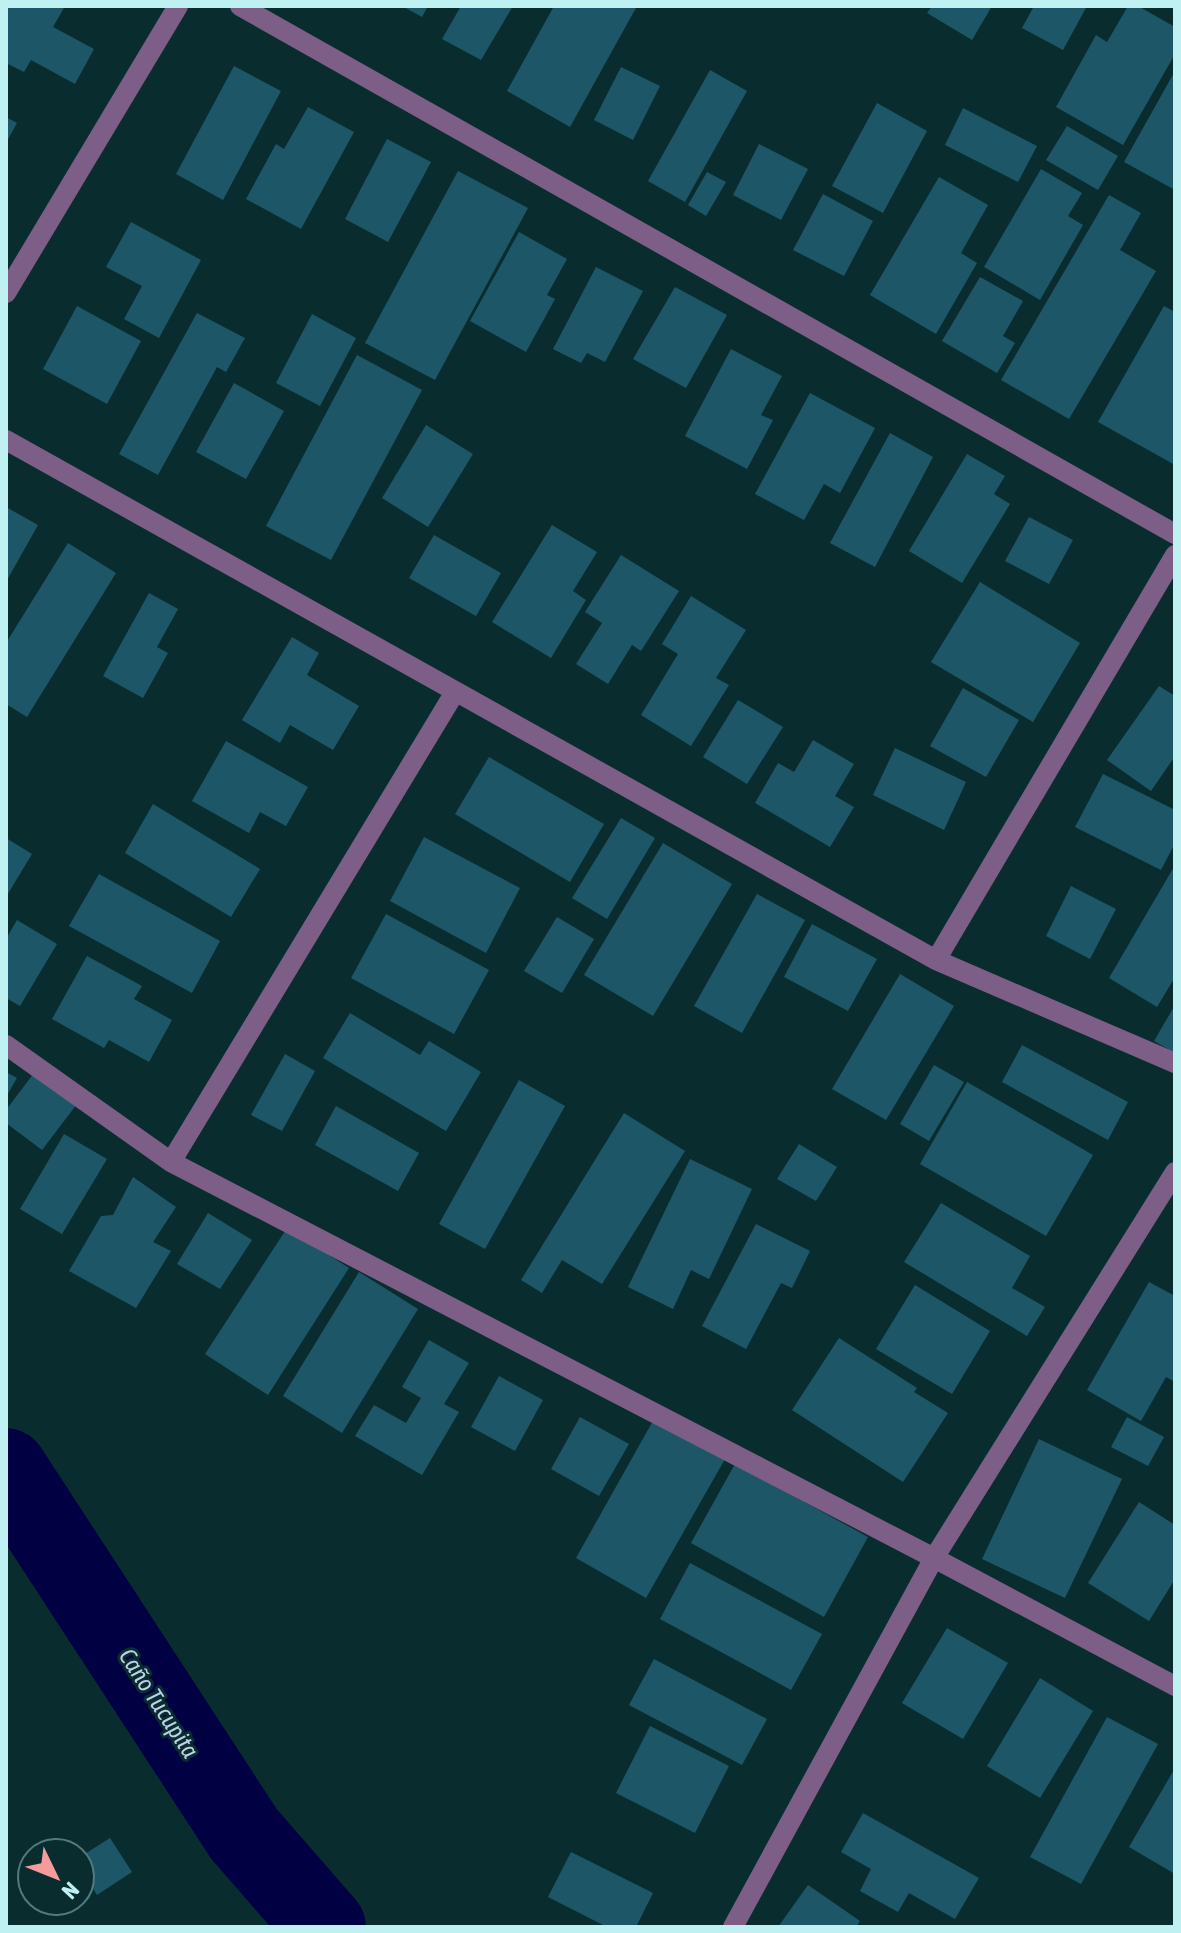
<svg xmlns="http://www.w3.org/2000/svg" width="1181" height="1933" viewBox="0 0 1181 1933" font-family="'Asap Condensed',sans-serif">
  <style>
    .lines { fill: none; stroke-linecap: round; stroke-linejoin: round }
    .river { stroke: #000043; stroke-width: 82 }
    .building { fill: #1d5767 }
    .minor { stroke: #7d5e86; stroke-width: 20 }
    .labels { text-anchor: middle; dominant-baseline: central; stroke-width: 6; stroke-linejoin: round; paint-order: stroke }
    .water-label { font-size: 24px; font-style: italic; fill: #c0cfe8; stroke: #092d2f }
  </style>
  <rect width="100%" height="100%" fill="#092d2f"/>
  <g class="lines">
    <path class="river" d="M 6,1469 L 244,1834 L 325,1927"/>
  </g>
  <path class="building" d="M 6,6 L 65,6 L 53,27 L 94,49 L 75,84 L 31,60 L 24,72 L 6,63 Z
    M 402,6 L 428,6 L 422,17 Z
    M 461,6 L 513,6 L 481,60 L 442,39 Z
    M 554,6 L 637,6 L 570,127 L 507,91 Z
    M 932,6 L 992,6 L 972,40 L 927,13 Z
    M 1034,6 L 1087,6 L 1063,50 L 1022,28 Z
    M 1128,6 L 1138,6 L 1175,27 L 1175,54 L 1123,145 L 1056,107 L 1096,35 L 1107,42 Z
    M 234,66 L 281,91 L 223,200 L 176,174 Z
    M 621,67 L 660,86 L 633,140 L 594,120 Z
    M 710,70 L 747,91 L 685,202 L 648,181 Z
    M 1175,71 L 1175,190 L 1124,162 Z
    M 877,103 L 927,131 L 883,213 L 832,186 Z
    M 308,107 L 354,132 L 301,229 L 246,199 L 276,144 L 284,149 Z
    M 963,108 L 1037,146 L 1018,182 L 945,145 Z
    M 6,117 L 17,123 L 6,143 Z
    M 1067,126 L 1118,156 L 1098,190 L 1046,160 Z
    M 387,139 L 431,162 L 388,242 L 345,219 Z
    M 759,144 L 808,169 L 781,220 L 733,195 Z
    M 1041,169 L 1082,193 L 1068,216 L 1083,225 L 1040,300 L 984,267 Z
    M 458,171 L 528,208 L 435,380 L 365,343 Z
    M 707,172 L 726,182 L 706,216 L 688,205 Z
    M 939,177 L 988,205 L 961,253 L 977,263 L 936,334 L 870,295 Z
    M 823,194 L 873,221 L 844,276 L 793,250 Z
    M 1109,195 L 1141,213 L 1120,250 L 1156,271 L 1069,419 L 1001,380 Z
    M 131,222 L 201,260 L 159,338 L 124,319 L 142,286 L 106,267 Z
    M 519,232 L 567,259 L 547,295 L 555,299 L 526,352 L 470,321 Z
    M 596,267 L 643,291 L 605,362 L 587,353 L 581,363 L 553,349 Z
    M 980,277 L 1023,301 L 1003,336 L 1015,343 L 997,373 L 942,341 Z
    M 675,287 L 727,315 L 686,388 L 633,359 Z
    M 77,306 L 141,341 L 107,404 L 43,369 Z
    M 1164,306 L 1175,312 L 1175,465 L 1098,422 Z
    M 197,313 L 245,338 L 226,372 L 217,367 L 158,475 L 119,454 Z
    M 312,314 L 356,338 L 320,406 L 276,383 Z
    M 731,349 L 782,376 L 761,415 L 773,420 L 747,469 L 685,436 Z
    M 357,355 L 422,390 L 331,560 L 266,526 Z
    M 234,383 L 284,411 L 246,479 L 196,452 Z
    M 810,393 L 875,428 L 840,493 L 824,484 L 804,520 L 755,494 Z
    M 426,425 L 473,454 L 428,527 L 382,498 Z
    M 890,433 L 933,457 L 875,567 L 830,543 Z
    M 967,454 L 1005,476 L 994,494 L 1010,504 L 962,583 L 909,551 Z
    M 6,507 L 38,525 L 6,582 Z
    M 1029,517 L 1073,540 L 1049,584 L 1005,561 Z
    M 552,525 L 597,552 L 573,591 L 586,600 L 551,658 L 492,622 Z
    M 434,535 L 501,573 L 476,616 L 409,578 Z
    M 68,543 L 116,573 L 27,717 L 6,704 L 6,643 Z
    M 621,555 L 679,591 L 641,651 L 632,645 L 608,684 L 576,664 L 602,623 L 585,612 Z
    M 980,582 L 1080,643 L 1033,722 L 931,662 Z
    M 149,593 L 178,609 L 157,647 L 168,653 L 143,698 L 103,676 Z
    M 691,596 L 746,630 L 716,678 L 729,685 L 691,746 L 641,715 L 678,654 L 662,644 Z
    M 292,637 L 319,653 L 307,675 L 359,706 L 333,750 L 290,725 L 280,743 L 242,720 Z
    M 1159,686 L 1175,696 L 1175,756 L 1151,791 L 1107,760 Z
    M 963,688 L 1019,720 L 986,777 L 930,746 Z
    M 738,700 L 783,727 L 747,784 L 703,757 Z
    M 813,740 L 854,764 L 835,796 L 854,807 L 830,847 L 755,803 L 778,763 L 794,772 Z
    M 226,741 L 308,787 L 286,826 L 260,812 L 249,833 L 192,801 Z
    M 895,748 L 966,782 L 944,830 L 873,795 Z
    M 489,757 L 604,824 L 570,882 L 455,814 Z
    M 1103,774 L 1175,810 L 1175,843 L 1161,870 L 1075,827 Z
    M 153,804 L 260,869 L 231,917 L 125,853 Z
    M 621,818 L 655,838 L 607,919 L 572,898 Z
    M 424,837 L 520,888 L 486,953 L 390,901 Z
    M 6,838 L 32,854 L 6,897 Z
    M 663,843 L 732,884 L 653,1016 L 584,975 Z
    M 1175,865 L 1175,977 L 1157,1007 L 1109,978 Z
    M 99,874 L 220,941 L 192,993 L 69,926 Z
    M 1071,886 L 1116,909 L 1090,959 L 1046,936 Z
    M 757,894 L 805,920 L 742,1033 L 694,1006 Z
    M 386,914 L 489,970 L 454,1034 L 351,978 Z
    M 557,917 L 594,939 L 562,993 L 524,971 Z
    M 17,920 L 57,944 L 20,1006 L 6,998 L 6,939 Z
    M 812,924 L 877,959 L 848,1011 L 784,977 Z
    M 87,956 L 142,986 L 134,999 L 172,1020 L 149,1062 L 109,1040 L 104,1048 L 52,1019 Z
    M 900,974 L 954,1006 L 886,1120 L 832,1089 Z
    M 1175,1005 L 1175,1053 L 1154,1041 Z
    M 350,1013 L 420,1055 L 429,1041 L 481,1072 L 446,1131 L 323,1058 Z
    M 1022,1045 L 1128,1102 L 1108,1140 L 1002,1082 Z
    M 285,1054 L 315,1071 L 282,1131 L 251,1115 Z
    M 934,1065 L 964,1082 L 929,1141 L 900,1124 Z
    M 37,1069 L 80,1100 L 42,1150 L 6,1123 L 6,1110 Z
    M 6,1072 L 17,1078 L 6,1097 Z
    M 519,1080 L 565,1106 L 485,1249 L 439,1224 Z
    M 967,1082 L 1093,1155 L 1046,1236 L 920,1164 Z
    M 336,1106 L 419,1153 L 398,1191 L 315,1145 Z
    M 624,1113 L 685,1151 L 602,1284 L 562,1260 L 542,1293 L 521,1280 Z
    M 64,1134 L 107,1159 L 62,1234 L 20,1209 Z
    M 799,1144 L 837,1167 L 816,1201 L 777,1179 Z
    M 690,1159 L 752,1189 L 709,1279 L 691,1270 L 673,1309 L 628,1287 Z
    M 133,1177 L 176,1207 L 153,1242 L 171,1251 L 136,1308 L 69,1271 L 101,1216 L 113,1215 Z
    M 941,1203 L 1030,1256 L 1012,1288 L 1045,1307 L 1027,1336 L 904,1262 Z
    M 208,1213 L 252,1240 L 220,1289 L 177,1264 Z
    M 756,1224 L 810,1251 L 792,1288 L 781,1283 L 746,1349 L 702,1326 Z
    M 287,1228 L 349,1268 L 268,1395 L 205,1354 Z
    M 359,1272 L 418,1309 L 342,1433 L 283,1396 Z
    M 1149,1282 L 1175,1296 L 1175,1382 L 1166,1377 L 1141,1421 L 1087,1390 Z
    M 915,1285 L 990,1331 L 952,1394 L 876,1349 Z
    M 839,1338 L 917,1388 L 914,1392 L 948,1413 L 903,1482 L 792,1410 Z
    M 429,1340 L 469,1363 L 444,1404 L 459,1412 L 422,1475 L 355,1436 L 374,1405 L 406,1423 L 421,1398 L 402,1387 Z
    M 499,1376 L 543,1400 L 515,1451 L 471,1427 Z
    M 580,1417 L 629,1444 L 599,1496 L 551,1469 Z
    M 1127,1417 L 1164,1437 L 1148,1466 L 1111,1447 Z
    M 654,1419 L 725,1459 L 646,1598 L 576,1558 Z
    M 1039,1439 L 1122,1479 L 1065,1598 L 982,1559 Z
    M 735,1464 L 868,1537 L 824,1617 L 691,1543 Z
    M 1139,1502 L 1175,1525 L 1175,1579 L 1149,1621 L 1088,1583 Z
    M 690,1563 L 822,1634 L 791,1690 L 660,1619 Z
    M 947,1628 L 1008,1663 L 963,1739 L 902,1703 Z
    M 654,1659 L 767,1719 L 742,1765 L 629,1705 Z
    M 1040,1678 L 1093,1711 L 1040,1798 L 987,1766 Z
    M 1107,1717 L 1158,1744 L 1081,1884 L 1030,1857 Z
    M 650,1726 L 729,1766 L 695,1833 L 616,1793 Z
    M 1175,1768 L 1175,1874 L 1129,1847 Z
    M 863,1813 L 979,1878 L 955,1919 L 909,1893 L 898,1912 L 860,1891 L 871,1869 L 841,1852 Z
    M 110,1838 L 132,1872 L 97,1895 L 80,1868 L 80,1857 Z
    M 571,1852 L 653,1893 L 636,1927 L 607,1927 L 548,1897 Z
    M 808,1885 L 860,1921 L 856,1927 L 778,1927 Z"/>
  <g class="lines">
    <path class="minor" d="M 240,6 L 1175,534
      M 6,293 L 178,6
      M 6,440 L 936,960 L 1175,1063
      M 936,960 L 1175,555
      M 6,1045 L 171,1162 L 934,1558 L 1175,1686
      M 171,1162 L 455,692
      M 733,1927 L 934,1558 L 1175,1172"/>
  </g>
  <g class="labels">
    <g class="water-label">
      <text transform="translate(159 1703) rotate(57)">Caño Tucupita</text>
    </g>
  </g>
  <rect width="1181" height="1933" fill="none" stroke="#bff0f2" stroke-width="16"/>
  <g transform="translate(56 1877) rotate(133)"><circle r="38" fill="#092d2f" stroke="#527b7d" stroke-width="2"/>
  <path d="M0-6L14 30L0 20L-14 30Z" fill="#f59b9c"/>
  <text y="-12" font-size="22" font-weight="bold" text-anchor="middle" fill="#bff0f2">N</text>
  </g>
</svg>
